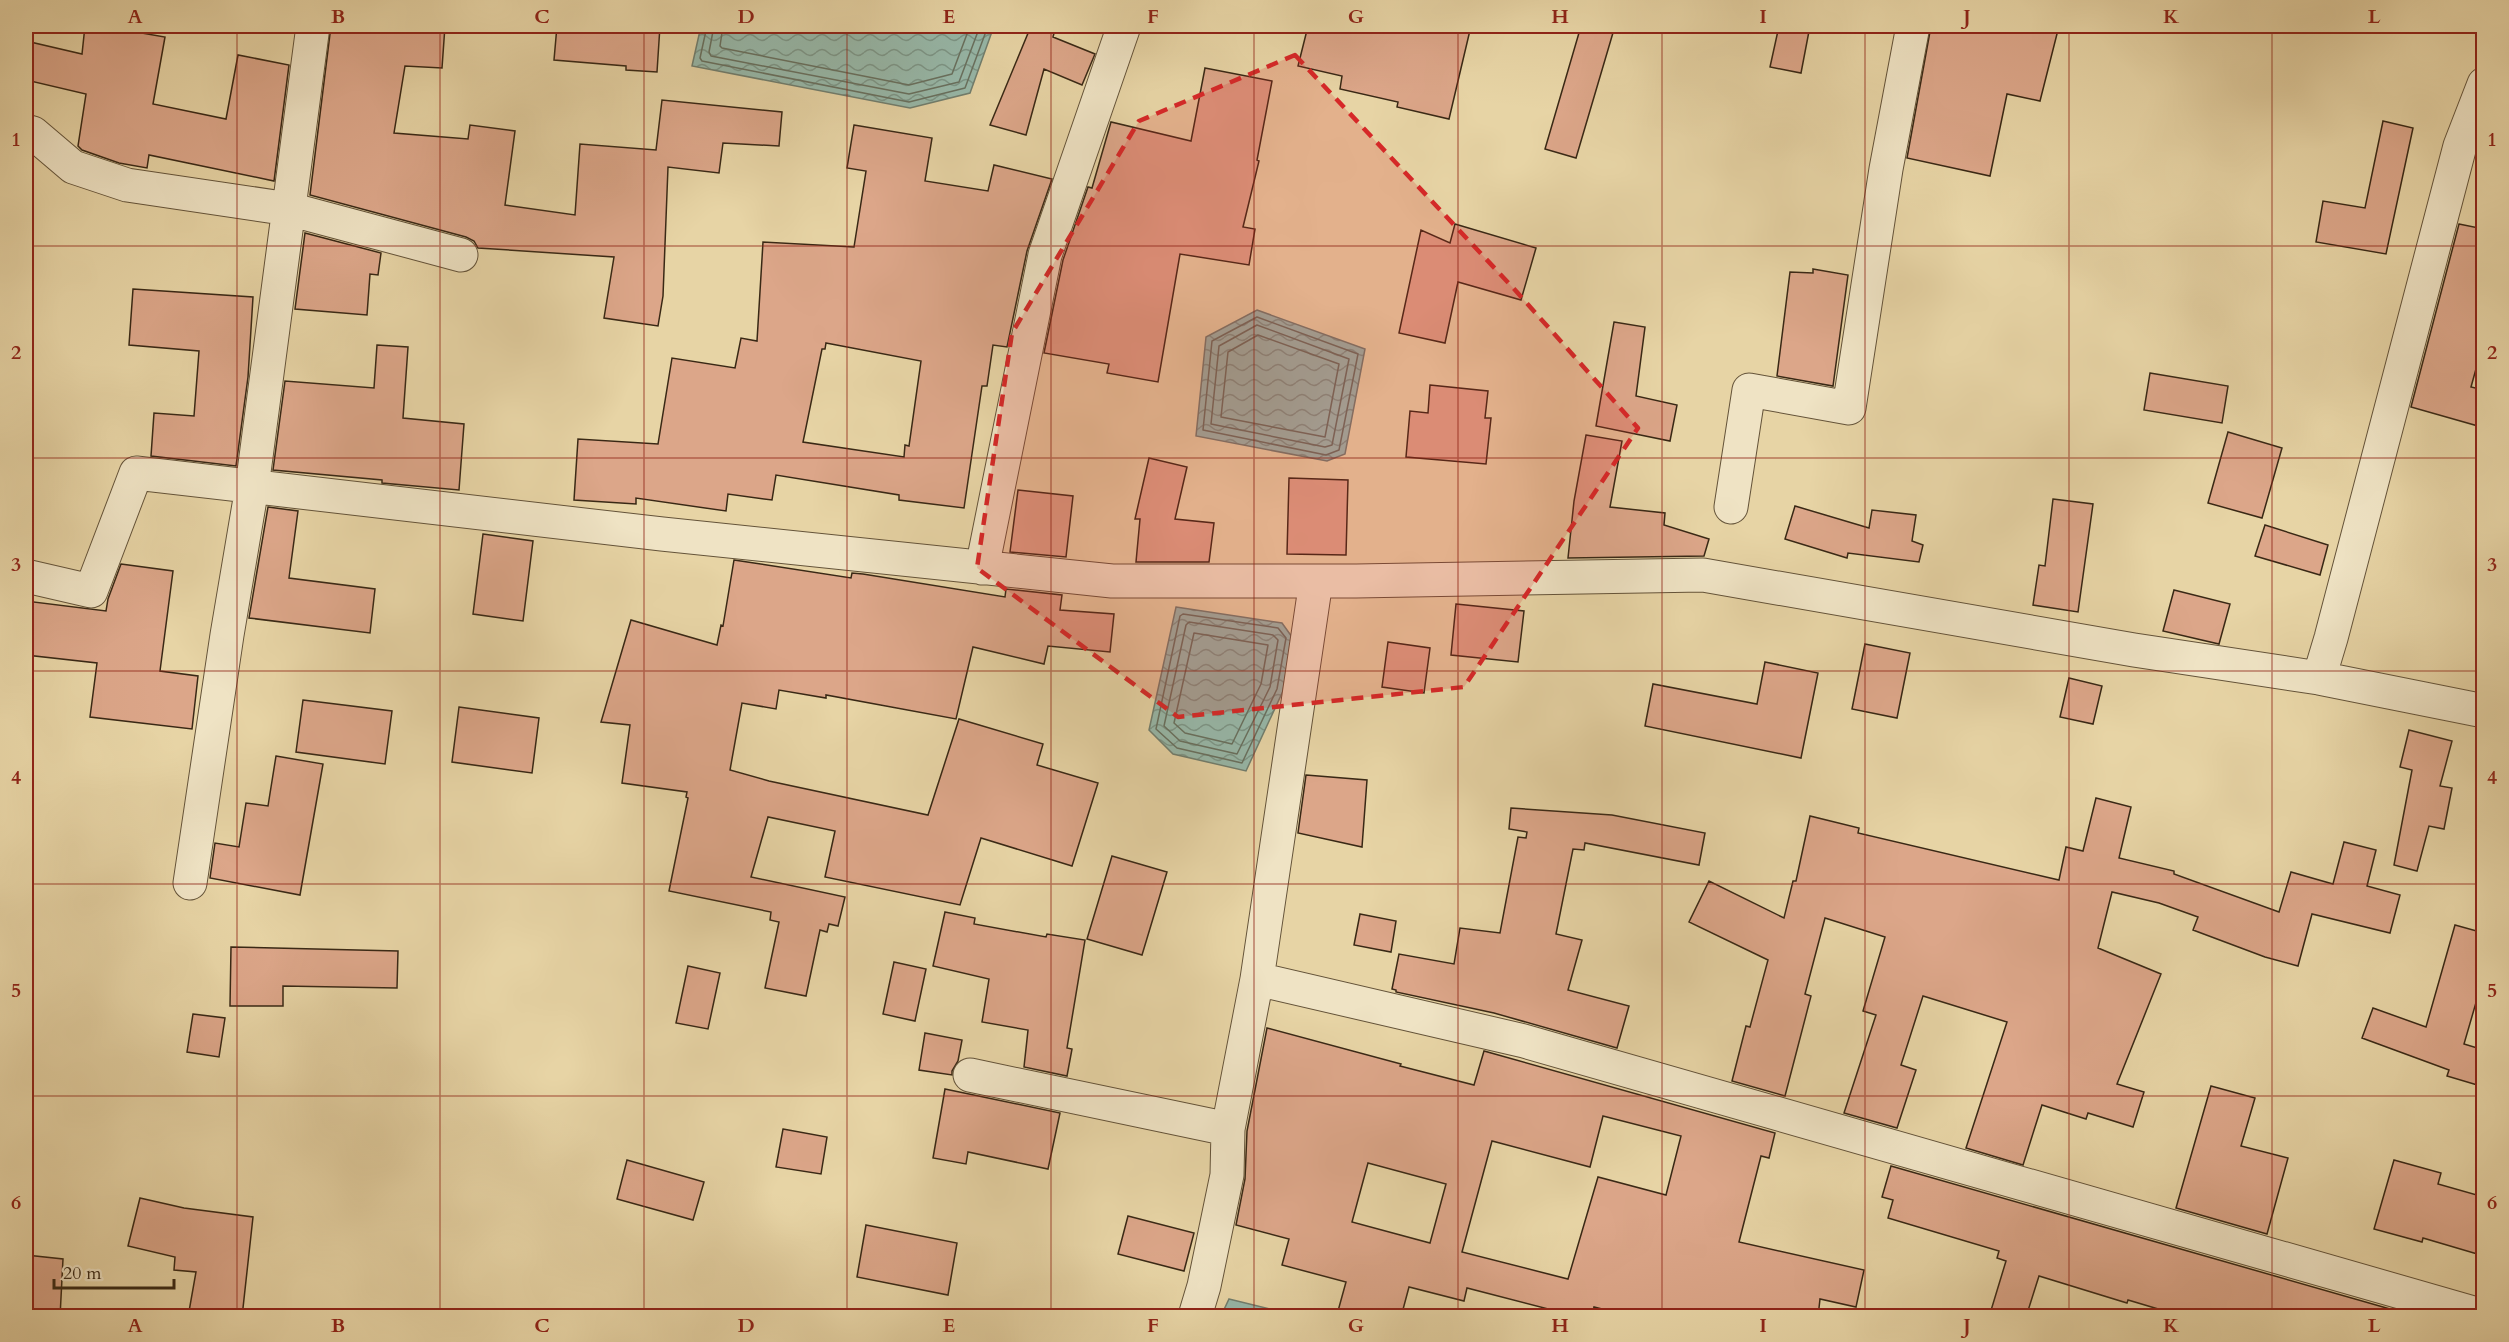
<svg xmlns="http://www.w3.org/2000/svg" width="2509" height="1342" viewBox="0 0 2509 1342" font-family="Cardo,serif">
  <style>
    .water { fill: url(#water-waves); stroke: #717e6e; stroke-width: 1.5 }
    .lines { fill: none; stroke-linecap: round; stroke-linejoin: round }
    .shore { stroke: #68705f; stroke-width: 1.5 }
    .building { fill: #dca689; stroke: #392815; stroke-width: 1.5; fill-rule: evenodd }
    .minor-casing { stroke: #645339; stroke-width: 35 }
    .minor { stroke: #efe3c4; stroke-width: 33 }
    .marked { fill: #d62828; fill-opacity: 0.2; stroke: #d62828; stroke-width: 4.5; stroke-dasharray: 12 8; stroke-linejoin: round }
    .grid { fill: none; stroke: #8f2418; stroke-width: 1.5; stroke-opacity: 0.55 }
    .neatline { fill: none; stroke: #8f2418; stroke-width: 2 }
    .grid-label { font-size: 20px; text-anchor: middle; font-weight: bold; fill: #8f2418 }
  </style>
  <defs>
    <pattern id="water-waves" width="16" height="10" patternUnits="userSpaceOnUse" patternTransform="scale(1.5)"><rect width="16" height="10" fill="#97b8a9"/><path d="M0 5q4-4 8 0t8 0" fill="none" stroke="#7c9688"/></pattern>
  </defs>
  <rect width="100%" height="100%" fill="#e7d4a5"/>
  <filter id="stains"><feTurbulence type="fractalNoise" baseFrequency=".00333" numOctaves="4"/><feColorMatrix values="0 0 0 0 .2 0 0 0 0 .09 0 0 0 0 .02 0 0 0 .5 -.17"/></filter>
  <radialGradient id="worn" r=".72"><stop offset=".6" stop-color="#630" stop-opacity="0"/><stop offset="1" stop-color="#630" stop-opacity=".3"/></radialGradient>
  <path class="water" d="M 701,26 L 994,26 L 970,93 L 910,108 L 692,66 Z
    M 1257,310 L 1365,349 L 1345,454 L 1327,461 L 1196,436 L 1206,337 Z
    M 1176,607 L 1282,623 L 1292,637 L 1283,691 L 1246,771 L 1173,754 L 1149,730 Z
    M 1229,1299 L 1298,1316 L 1221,1316 Z"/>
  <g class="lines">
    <path class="shore" d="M 707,26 L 700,58 L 702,61 L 909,102 L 965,88 L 988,26
      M 714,26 L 709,52 L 711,56 L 909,94 L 959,82 L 980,26
      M 723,26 L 720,46 L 722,48 L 909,85 L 952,74 L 970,26
      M 1257,317 L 1358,354 L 1339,450 L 1326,455 L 1203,430 L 1212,341 Z
      M 1257,325 L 1349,359 L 1332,445 L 1325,447 L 1211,424 L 1219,346 Z
      M 1258,335 L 1339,364 L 1325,437 L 1221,417 L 1228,352 Z
      M 1183,614 L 1278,628 L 1286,638 L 1277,689 L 1242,763 L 1177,748 L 1156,729 L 1180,616 Z
      M 1189,622 L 1273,635 L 1278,640 L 1270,687 L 1237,754 L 1180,741 L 1164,726 L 1186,625 Z
      M 1194,633 L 1268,645 L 1261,684 L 1232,744 L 1185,733 L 1174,723 Z"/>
  </g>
  <path class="building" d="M 85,26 L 119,26 L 119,29 L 165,37 L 153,104 L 226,119 L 238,55 L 289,65 L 274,181 L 149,155 L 147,168 L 119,163 L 82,150 L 78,146 L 86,94 L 26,80 L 26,41 L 82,54 Z
    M 331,26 L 445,26 L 442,68 L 405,66 L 394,133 L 468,139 L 470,125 L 515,131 L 505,205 L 575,215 L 580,144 L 656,150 L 662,100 L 782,112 L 779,146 L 723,143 L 719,173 L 668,167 L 663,296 L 658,326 L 604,318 L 614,257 L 478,248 L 474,241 L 466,237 L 310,195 Z
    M 557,26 L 660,26 L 657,72 L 626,70 L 626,66 L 554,60 Z
    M 1031,26 L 1056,26 L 1053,37 L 1095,54 L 1082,85 L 1044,69 L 1026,135 L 990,125 Z
    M 1308,26 L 1471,26 L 1449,119 L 1397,107 L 1398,102 L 1340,89 L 1342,76 L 1298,66 Z
    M 1581,26 L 1615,26 L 1576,158 L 1545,149 Z
    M 1779,26 L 1810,26 L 1801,73 L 1770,67 Z
    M 1931,26 L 2059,26 L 2040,101 L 2007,94 L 1990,176 L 1907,158 Z
    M 1205,68 L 1272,81 L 1257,160 L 1259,161 L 1243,227 L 1255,229 L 1249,265 L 1180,254 L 1158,382 L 1107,373 L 1109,364 L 1044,353 L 1063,260 L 1088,187 L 1092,188 L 1111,122 L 1191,141 Z
    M 2383,121 L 2413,128 L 2386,254 L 2316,242 L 2323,201 L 2365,208 Z
    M 854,125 L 932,138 L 925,181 L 988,191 L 994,165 L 1052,179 L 1027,251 L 1007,347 L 993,345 L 987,386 L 982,386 L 964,508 L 899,500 L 899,495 L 776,475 L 772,500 L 728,494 L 726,511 L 636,498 L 636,504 L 574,500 L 578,439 L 658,444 L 672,358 L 735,368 L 741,338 L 757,341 L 763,242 L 854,247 L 866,171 L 847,168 ZM 826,343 L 921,361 L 909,446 L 905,445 L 904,457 L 803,442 L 822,349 L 825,349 Z
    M 1455,224 L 1536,248 L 1521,300 L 1458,282 L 1445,343 L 1399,333 L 1421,230 L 1450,243 Z
    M 2459,224 L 2484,229 L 2484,340 L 2471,387 L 2484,390 L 2484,407 L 2478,426 L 2411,407 Z
    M 305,233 L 381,253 L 378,275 L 370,274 L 367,315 L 295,309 Z
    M 1813,269 L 1848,275 L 1833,386 L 1777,376 L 1790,272 L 1813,273 Z
    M 133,289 L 253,297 L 248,377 L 236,466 L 151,456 L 154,413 L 194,416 L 199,351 L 129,345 Z
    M 1614,322 L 1645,327 L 1636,396 L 1677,405 L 1670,441 L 1596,426 Z
    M 377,345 L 408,347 L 403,418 L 464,424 L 459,490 L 382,483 L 382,480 L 273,470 L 285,381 L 374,388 Z
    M 2150,373 L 2228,386 L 2222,423 L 2144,410 Z
    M 1430,385 L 1488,391 L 1485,418 L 1491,418 L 1486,464 L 1406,457 L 1410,411 L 1428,413 Z
    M 2228,432 L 2282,448 L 2262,518 L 2208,503 Z
    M 1586,435 L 1622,441 L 1610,507 L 1665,513 L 1664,525 L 1709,539 L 1704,556 L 1568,558 L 1574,501 Z
    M 1149,458 L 1187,467 L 1175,519 L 1214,523 L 1209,562 L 1136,562 L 1140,519 L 1135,519 Z
    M 1289,478 L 1348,480 L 1346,555 L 1287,554 Z
    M 1018,490 L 1073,496 L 1066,557 L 1010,552 Z
    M 2053,499 L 2093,504 L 2078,612 L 2033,605 L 2039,565 L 2045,566 Z
    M 1795,506 L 1869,528 L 1872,510 L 1916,515 L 1912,541 L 1923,545 L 1919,562 L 1848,553 L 1847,558 L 1785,539 Z
    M 268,507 L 298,511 L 289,578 L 375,589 L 370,633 L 249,618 Z
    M 2265,525 L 2328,545 L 2320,575 L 2255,556 Z
    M 483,534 L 533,541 L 523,621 L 473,614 Z
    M 734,560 L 851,578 L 852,573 L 863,574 L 1005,597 L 1006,589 L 1062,595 L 1060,610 L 1114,614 L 1110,652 L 1048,646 L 1044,664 L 973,647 L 956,719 L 826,695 L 826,698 L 779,690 L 776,709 L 742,703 L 730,770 L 769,781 L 928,815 L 959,719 L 1043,744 L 1037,765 L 1098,783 L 1072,866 L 981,838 L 960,905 L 825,877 L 835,831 L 768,817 L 751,877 L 845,897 L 838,926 L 829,924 L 827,932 L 820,930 L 806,996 L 765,988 L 779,922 L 770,920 L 771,912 L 669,891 L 688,798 L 686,797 L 687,792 L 622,783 L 630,725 L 601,722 L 631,620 L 717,645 L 721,625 L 723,626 Z
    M 121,564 L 173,571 L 160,671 L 198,676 L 192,729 L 90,717 L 97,663 L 26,655 L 26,601 L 106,611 L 108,599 Z
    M 2174,590 L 2230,604 L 2219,644 L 2163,631 Z
    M 1456,604 L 1524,611 L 1518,662 L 1451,655 Z
    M 1388,642 L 1430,648 L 1424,693 L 1382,687 Z
    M 1865,644 L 1910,653 L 1897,718 L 1852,709 Z
    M 1765,662 L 1818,673 L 1801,758 L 1645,726 L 1653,684 L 1757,704 Z
    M 2069,678 L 2102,686 L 2093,724 L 2060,717 Z
    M 303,700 L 392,711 L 385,764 L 296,752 Z
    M 459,707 L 539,718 L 532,773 L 452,762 Z
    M 2409,730 L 2452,741 L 2440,786 L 2452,788 L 2444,829 L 2429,826 L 2417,871 L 2394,865 L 2412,770 L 2400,767 Z
    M 276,756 L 323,764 L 300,895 L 210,878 L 215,843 L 239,847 L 246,803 L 268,806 Z
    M 1306,775 L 1367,780 L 1362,847 L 1298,833 Z
    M 2096,798 L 2131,807 L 2119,858 L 2174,871 L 2174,874 L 2279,912 L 2291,872 L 2333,884 L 2344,842 L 2376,850 L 2367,886 L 2400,895 L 2390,933 L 2312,914 L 2298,966 L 2265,957 L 2193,930 L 2198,917 L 2159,903 L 2112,892 L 2098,948 L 2161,974 L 2117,1084 L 2144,1092 L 2133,1127 L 2088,1113 L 2086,1119 L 2042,1105 L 2023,1165 L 1966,1148 L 2007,1022 L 1923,996 L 1901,1065 L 1916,1070 L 1897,1128 L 1844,1113 L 1876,1015 L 1863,1011 L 1885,937 L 1825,918 L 1805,994 L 1811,996 L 1785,1096 L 1732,1081 L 1746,1026 L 1750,1027 L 1768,960 L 1689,922 L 1709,881 L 1784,918 L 1793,881 L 1796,881 L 1810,816 L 1859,828 L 1858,833 L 2059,880 L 2066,847 L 2083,851 Z
    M 1511,808 L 1612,815 L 1705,833 L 1699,865 L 1585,843 L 1584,850 L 1573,849 L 1556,934 L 1582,940 L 1568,990 L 1629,1006 L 1617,1048 L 1494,1013 L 1396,992 L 1396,990 L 1392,989 L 1399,954 L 1454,964 L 1460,928 L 1500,933 L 1518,837 L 1526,838 L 1527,832 L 1509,829 Z
    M 1112,856 L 1167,872 L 1142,955 L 1087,939 Z
    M 945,912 L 975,918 L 974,924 L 1046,937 L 1047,934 L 1085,940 L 1067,1048 L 1072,1049 L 1067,1076 L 1024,1067 L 1028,1030 L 982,1022 L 989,979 L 933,966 Z
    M 1360,914 L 1396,921 L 1391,952 L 1354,945 Z
    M 2455,925 L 2484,933 L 2484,975 L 2464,1044 L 2484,1050 L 2484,1087 L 2447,1076 L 2449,1070 L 2362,1038 L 2373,1008 L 2426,1027 Z
    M 231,947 L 398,951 L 397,988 L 283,986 L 283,1006 L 230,1006 Z
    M 894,962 L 926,969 L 915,1021 L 883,1014 Z
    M 688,966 L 720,973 L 708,1029 L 676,1023 Z
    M 193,1014 L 225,1018 L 219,1057 L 187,1052 Z
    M 1267,1028 L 1401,1064 L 1400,1066 L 1474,1085 L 1484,1051 L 1775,1133 L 1769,1158 L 1761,1156 L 1739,1242 L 1864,1270 L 1856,1307 L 1820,1299 L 1818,1317 L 1633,1317 L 1594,1307 L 1592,1317 L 1559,1317 L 1560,1312 L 1467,1288 L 1464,1301 L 1409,1287 L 1401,1317 L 1361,1317 L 1338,1311 L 1346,1282 L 1282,1265 L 1289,1239 L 1236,1225 L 1245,1179 L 1247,1131 ZM 1603,1116 L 1681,1136 L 1666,1195 L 1598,1177 L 1568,1279 L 1462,1252 L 1492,1141 L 1590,1167 ZM 1368,1163 L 1446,1184 L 1430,1243 L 1352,1222 Z
    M 925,1033 L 962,1040 L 958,1061 L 952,1071 L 952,1075 L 919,1070 Z
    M 2211,1086 L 2255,1098 L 2241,1146 L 2288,1158 L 2267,1234 L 2176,1208 Z
    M 945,1089 L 1060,1113 L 1048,1169 L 968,1152 L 966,1164 L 933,1158 Z
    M 783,1129 L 827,1137 L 821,1174 L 776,1167 Z
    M 627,1160 L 704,1182 L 693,1220 L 617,1199 Z
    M 2394,1160 L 2441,1173 L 2438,1184 L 2484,1197 L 2484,1256 L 2423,1238 L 2422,1242 L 2374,1229 Z
    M 1891,1166 L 2418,1317 L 2185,1317 L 2128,1300 L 2127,1303 L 2039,1276 L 2026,1317 L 1989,1317 L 2006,1261 L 1997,1258 L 1999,1251 L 1888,1218 L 1893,1200 L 1882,1197 Z
    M 140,1198 L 184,1208 L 253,1217 L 242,1317 L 188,1317 L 196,1272 L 174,1270 L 175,1257 L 128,1246 Z
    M 1128,1216 L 1194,1233 L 1184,1271 L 1118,1254 Z
    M 866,1225 L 957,1243 L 948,1295 L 857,1277 Z
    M 26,1255 L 63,1259 L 60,1317 L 26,1317 Z"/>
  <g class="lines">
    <g class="minor-casing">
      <path id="minor" d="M 26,131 L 33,133 L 73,167 L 127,185 L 289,209 L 461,255
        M 1731,507 L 1749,390 L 1849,408 L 1886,169 L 1913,26
        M 982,568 L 1045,255 L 1124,26
        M 26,576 L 91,591 L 136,473 L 662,534 L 1112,581 L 1356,581 L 1703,575 L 2134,650 L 2319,678 L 2484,711
        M 2319,678 L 2331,638 L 2460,146 L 2484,84
        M 190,883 L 227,635 L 252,487 L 313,26
        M 1257,979 L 1524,1041 L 2484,1316
        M 970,1075 L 1228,1129
        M 1195,1316 L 1204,1286 L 1227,1175 L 1228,1129 L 1257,979 L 1316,581"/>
    </g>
    <use href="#minor" class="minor"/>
  </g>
  <path class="marked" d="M 1295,55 L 1516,291 L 1638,428 L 1464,687 L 1178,717 L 977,568 L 1012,333 L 1139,121 Z"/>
  <path class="grid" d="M 237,26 L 237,1316M 440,26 L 440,1316M 644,26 L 644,1316M 847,26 L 847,1316M 1051,26 L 1051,1316M 1254,26 L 1254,1316M 1458,26 L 1458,1316M 1662,26 L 1662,1316M 1865,26 L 1865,1316M 2069,26 L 2069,1316M 2272,26 L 2272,1316M 26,246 L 2484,246M 26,458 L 2484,458M 26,671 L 2484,671M 26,884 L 2484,884M 26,1096 L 2484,1096"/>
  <rect width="2509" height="1342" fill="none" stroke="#e7d4a5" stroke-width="66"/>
  <path d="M54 1279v9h120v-9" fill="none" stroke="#392815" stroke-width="3"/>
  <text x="63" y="1279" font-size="18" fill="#392815" stroke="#efe3c4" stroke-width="4.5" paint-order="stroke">20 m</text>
  <rect x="33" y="33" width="2443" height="1276" class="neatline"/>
  <g class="grid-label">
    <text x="135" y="23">A</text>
    <text x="338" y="23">B</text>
    <text x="542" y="23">C</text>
    <text x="746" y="23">D</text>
    <text x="949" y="23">E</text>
    <text x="1153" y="23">F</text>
    <text x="1356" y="23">G</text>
    <text x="1560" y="23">H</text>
    <text x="1763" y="23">I</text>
    <text x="1967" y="23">J</text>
    <text x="2171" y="23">K</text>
    <text x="2374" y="23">L</text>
    <text x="16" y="146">1</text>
    <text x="2492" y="146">1</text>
    <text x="16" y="359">2</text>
    <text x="2492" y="359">2</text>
    <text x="16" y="571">3</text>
    <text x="2492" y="571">3</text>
    <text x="16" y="784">4</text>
    <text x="2492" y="784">4</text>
    <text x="16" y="997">5</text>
    <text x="2492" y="997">5</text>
    <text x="16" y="1209">6</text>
    <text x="2492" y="1209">6</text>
    <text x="135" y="1332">A</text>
    <text x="338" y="1332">B</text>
    <text x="542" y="1332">C</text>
    <text x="746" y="1332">D</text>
    <text x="949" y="1332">E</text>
    <text x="1153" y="1332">F</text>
    <text x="1356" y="1332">G</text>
    <text x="1560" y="1332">H</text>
    <text x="1763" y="1332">I</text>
    <text x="1967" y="1332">J</text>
    <text x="2171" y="1332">K</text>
    <text x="2374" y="1332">L</text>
  </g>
  <rect width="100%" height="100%" filter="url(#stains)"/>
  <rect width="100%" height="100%" fill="url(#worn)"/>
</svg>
